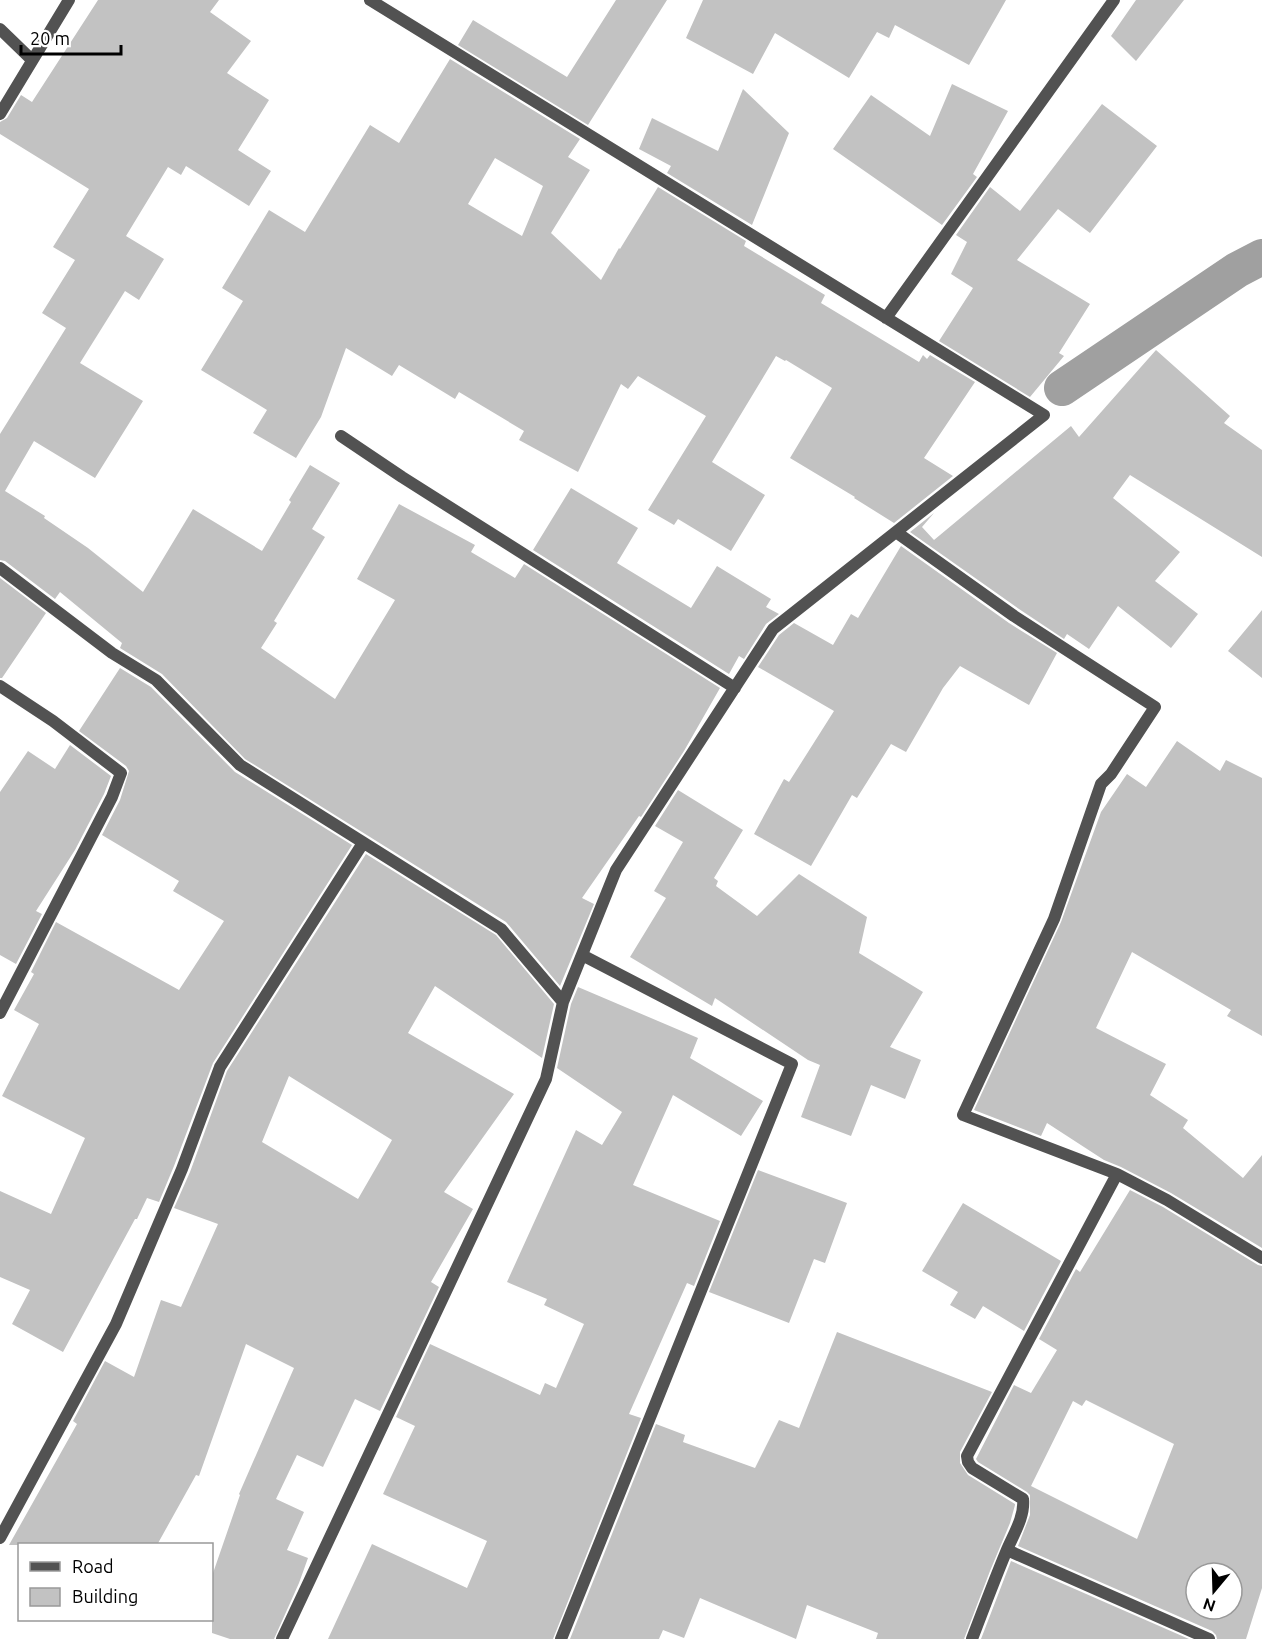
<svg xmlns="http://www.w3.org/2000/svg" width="1262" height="1639" viewBox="0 0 1262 1639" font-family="Ubuntu,sans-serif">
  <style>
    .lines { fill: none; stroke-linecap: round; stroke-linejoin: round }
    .canal { stroke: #a0a0a0; stroke-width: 36 }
    .building { fill: #c2c2c2; fill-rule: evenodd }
    .minor { stroke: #525252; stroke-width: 12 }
  </style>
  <rect width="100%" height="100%" fill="#fff"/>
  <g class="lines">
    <path class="canal" d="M 1062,388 L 1237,270 L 1262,257"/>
  </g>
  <path class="building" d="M 98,0 L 219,0 L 210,12 L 251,41 L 227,73 L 269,100 L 238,150 L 271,171 L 249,206 L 186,166 L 181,175 L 168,167 L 126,236 L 164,259 L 139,300 L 125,291 L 80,363 L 143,401 L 95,478 L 34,441 L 5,491 L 45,516 L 44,518 L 88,548 L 143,592 L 193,509 L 262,551 L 291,502 L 289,500 L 310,465 L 340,483 L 312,529 L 325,537 L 274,621 L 277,623 L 261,648 L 335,699 L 395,600 L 357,579 L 399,504 L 475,545 L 471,552 L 515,578 L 524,564 L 720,688 L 684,751 L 641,817 L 639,816 L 582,898 L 594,904 L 560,986 L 506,922 L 245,759 L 162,674 L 120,648 L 122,643 L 60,592 L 55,599 L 5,561 L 0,560 L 0,434 L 66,328 L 42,313 L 75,260 L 53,247 L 89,189 L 0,134 L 0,122 L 7,118 L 21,95 L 32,102 Z
    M 616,0 L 667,0 L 588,125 L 458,45 L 473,20 L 567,77 Z
    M 703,0 L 1006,0 L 969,65 L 895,25 L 889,38 L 877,32 L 849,78 L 775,33 L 753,74 L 686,38 Z
    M 1136,0 L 1184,0 L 1136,61 L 1111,36 Z
    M 450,59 L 580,139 L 568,157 L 590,170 L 551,233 L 601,280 L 619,248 L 620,249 L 658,187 L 746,241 L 744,246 L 825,295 L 821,303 L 919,362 L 923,355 L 927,359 L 930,355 L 975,382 L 924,458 L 953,476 L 894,523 L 854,498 L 855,497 L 790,458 L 832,388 L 786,360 L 785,361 L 776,356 L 712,462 L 765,495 L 731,551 L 678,519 L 674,525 L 648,510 L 706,416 L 638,376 L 628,389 L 621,384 L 578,472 L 519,440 L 524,431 L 459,392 L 455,399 L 399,365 L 392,376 L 346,348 L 321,417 L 296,458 L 253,433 L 267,410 L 201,370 L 243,301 L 222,288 L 269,210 L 305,232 L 370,125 L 399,143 ZM 495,158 L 543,186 L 522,236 L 468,204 Z
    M 952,84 L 1008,111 L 973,174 L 977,177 L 942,225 L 833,149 L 871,95 L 930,136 Z
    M 743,89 L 789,133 L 752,225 L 667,173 L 671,166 L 639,149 L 652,118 L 718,151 Z
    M 1102,104 L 1157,146 L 1090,233 L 1058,209 L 1017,260 L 1090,304 L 1059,353 L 1064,356 L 1030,397 L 939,341 L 973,288 L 951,274 L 967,242 L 956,235 L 990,187 L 1020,211 Z
    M 1156,350 L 1230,416 L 1224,423 L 1262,450 L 1262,557 L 1130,475 L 1113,498 L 1180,552 L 1155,581 L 1198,614 L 1171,648 L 1118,606 L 1089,649 L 1067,634 L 1064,639 L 1019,609 L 910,532 L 934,513 L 922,527 L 934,540 L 1071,426 L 1079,437 Z
    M 571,488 L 638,528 L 617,563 L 691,608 L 717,566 L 771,599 L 766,607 L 779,614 L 766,624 L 744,659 L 739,656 L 729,674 L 533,550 Z
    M 901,546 L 1009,623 L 1057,653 L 1029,705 L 960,666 L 943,688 L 906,752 L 891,744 L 857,798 L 852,795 L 811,866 L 754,834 L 784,779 L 789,782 L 834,711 L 758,667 L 779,635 L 794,623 L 833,645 L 851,614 L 858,618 Z
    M 0,578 L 46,613 L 2,678 L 0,678 Z
    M 1262,610 L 1262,678 L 1228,651 Z
    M 120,668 L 151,687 L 235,772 L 352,845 L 213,1063 L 174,1166 L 159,1202 L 147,1198 L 137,1219 L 135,1219 L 63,1352 L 12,1324 L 30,1290 L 0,1277 L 0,1191 L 51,1214 L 85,1138 L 2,1096 L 39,1024 L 14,1010 L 34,974 L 31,972 L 56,922 L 179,990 L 224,921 L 173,891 L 179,881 L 102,835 L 120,800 L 129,771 L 126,766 L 79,731 Z
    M 1177,741 L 1220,771 L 1226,760 L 1262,778 L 1262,1036 L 1227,1016 L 1231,1010 L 1132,952 L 1096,1028 L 1166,1064 L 1150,1095 L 1188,1120 L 1183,1128 L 1243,1178 L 1262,1155 L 1262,1248 L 1171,1193 L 1121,1167 L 1104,1160 L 1047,1123 L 1041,1136 L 974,1110 L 1061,922 L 1101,812 L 1127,774 L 1146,787 Z
    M 70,745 L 111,776 L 104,794 L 75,850 L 36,911 L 42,914 L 16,964 L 0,955 L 0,792 L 28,751 L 55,769 Z
    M 678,790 L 743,830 L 714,878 L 718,881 L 716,886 L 757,916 L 799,874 L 867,917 L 859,953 L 923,992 L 890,1047 L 921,1060 L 905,1099 L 871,1085 L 851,1136 L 801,1117 L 820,1065 L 808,1060 L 715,998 L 712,1006 L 630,957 L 666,898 L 654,891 L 683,842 L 655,826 Z
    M 366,854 L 496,935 L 554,1004 L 542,1058 L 435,986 L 408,1033 L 514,1094 L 444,1192 L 473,1209 L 431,1282 L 439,1287 L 380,1411 L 355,1399 L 323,1467 L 297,1455 L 276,1499 L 304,1512 L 287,1550 L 308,1558 L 299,1583 L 274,1639 L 230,1639 L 212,1633 L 212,1576 L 240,1495 L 239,1494 L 294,1368 L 246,1344 L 199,1476 L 196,1475 L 157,1545 L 9,1545 L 77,1424 L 73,1421 L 105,1361 L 134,1377 L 161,1300 L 181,1307 L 218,1224 L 174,1208 L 190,1172 L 227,1071 ZM 289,1076 L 392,1140 L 358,1199 L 262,1142 Z
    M 578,987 L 698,1038 L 690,1058 L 763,1101 L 741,1136 L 673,1095 L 633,1185 L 720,1221 L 694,1286 L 687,1283 L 629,1414 L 641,1418 L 553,1639 L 328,1639 L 372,1544 L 467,1588 L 487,1541 L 383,1494 L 415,1426 L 396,1417 L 430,1344 L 540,1395 L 545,1383 L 556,1388 L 584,1324 L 544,1305 L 547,1299 L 507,1282 L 576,1130 L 602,1145 L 622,1112 L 557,1068 L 571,1004 Z
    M 758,1170 L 847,1203 L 825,1263 L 814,1259 L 789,1323 L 709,1292 Z
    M 1130,1190 L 1163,1207 L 1258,1265 L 1262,1266 L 1262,1588 L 1246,1639 L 1217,1639 L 1216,1635 L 1212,1631 L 1018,1546 L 1030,1515 L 1030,1495 L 1027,1492 L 978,1462 L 976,1459 L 1014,1385 L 1031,1393 L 1057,1350 L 1039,1339 L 1076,1269 L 1080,1272 ZM 1086,1400 L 1174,1444 L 1137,1539 L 1031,1486 L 1073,1401 L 1082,1406 ZM 1196,1573 L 1232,1573 L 1232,1609 L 1196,1609 Z
    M 963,1203 L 1061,1261 L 1024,1331 L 983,1306 L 975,1319 L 950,1305 L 958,1292 L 922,1271 Z
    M 837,1332 L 992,1392 L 960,1452 L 960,1463 L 968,1475 L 1015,1504 L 1015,1505 L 1010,1523 L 990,1571 L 964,1639 L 876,1639 L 878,1633 L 807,1605 L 796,1639 L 700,1598 L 684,1638 L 663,1630 L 659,1639 L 570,1639 L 656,1424 L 685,1435 L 683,1442 L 755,1468 L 779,1420 L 799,1428 Z
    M 1011,1561 L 1189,1639 L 981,1639 Z"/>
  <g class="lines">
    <path class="minor" d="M 0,29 L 32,60
      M 0,114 L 69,0
      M 886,318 L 1114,0
      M 341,436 L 402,477 L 735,688
      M 896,532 L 1014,616 L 1155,707 L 1111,774 L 1101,784 L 1054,919 L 963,1115 L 1117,1174 L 1167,1200 L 1262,1258
      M 0,568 L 112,653 L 156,680 L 240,765 L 501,929 L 563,1002
      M 0,686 L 53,721 L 121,773 L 112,797 L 0,1013
      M 0,1538 L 116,1324 L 182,1169 L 220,1067 L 363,843
      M 1007,1550 L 1209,1639
      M 282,1639 L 546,1079 L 563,1002 L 616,870 L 773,629 L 1044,415 L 370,0
      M 561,1639 L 792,1064 L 582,955
      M 972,1639 C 983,1610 994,1581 1006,1552 C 1013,1535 1025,1517 1023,1499 L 972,1468 L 968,1462 L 967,1456 L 1117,1174"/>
  </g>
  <rect x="18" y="1543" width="195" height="78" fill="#ffffff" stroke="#999999" stroke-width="1.5"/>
  <rect x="30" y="1562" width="30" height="9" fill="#525252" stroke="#999999" stroke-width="1.5"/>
  <text x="72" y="1573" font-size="18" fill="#000000">Road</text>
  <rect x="30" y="1588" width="30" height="18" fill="#c2c2c2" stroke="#999999" stroke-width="1.5"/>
  <text x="72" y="1603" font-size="18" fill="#000000">Building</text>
  <g transform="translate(1214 1591) rotate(199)"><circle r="28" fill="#ffffff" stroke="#999999" stroke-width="1.5"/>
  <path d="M0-4.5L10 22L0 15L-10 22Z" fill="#000000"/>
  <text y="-9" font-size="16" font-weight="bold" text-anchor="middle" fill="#000000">N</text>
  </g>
  <path d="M21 45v9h100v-9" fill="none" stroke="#000000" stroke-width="3"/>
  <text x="30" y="45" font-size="18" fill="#000000" stroke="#ffffff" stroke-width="4.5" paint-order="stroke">20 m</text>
</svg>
